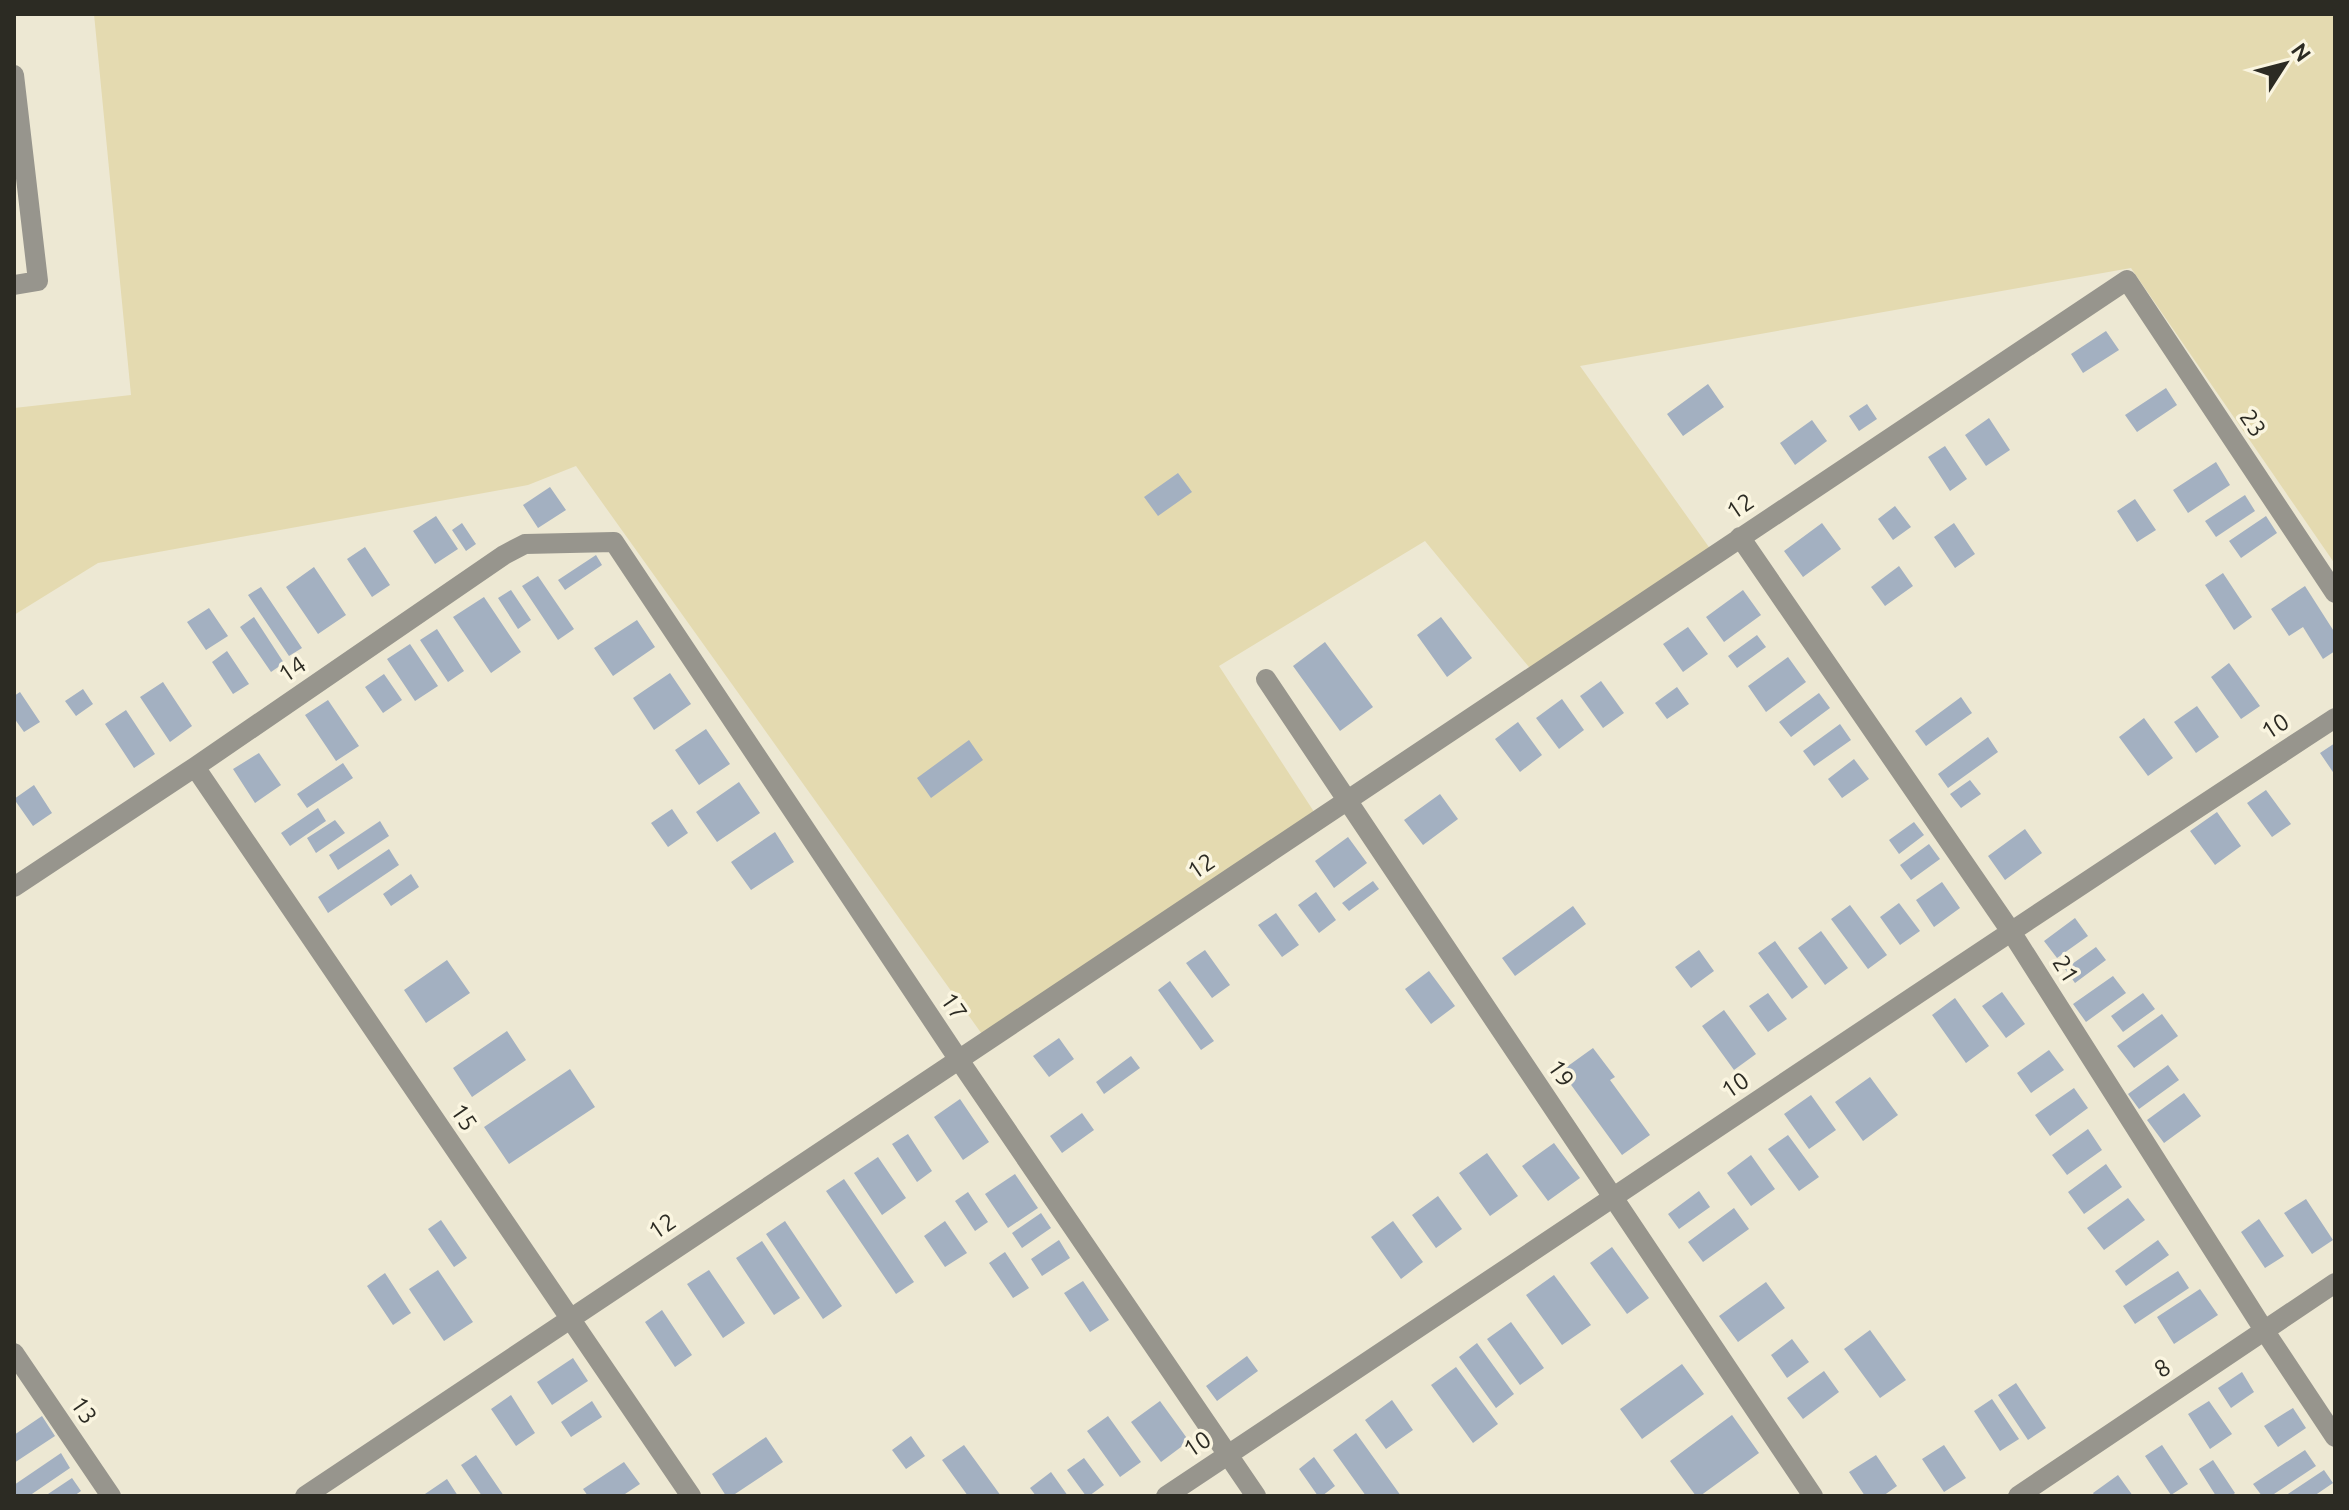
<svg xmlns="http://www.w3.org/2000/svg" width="2349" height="1510" viewBox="0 0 2349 1510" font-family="Ubuntu,sans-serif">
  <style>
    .green { fill: #e4dab0 }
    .building { fill: #a3b0c1 }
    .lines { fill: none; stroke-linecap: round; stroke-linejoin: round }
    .minor { stroke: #97958d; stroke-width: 20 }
    .labels { text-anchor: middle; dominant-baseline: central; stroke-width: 7; stroke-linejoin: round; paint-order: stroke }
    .street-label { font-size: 24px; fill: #2c2b23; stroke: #faf5e0 }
  </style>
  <rect width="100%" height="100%" fill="#ede8d3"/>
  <path class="green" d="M 94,14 L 2335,14 L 2335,564 L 2131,268 L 1580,366 L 1711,550 L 1533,672 L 1425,541 L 1219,666 L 1320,821 L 989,1044 L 576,466 L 528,485 L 98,563 L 14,615 L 14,408 L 131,395 Z"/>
  <path class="building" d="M 2106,331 L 2119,350 L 2083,373 L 2071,354 Z
    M 1708,384 L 1724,407 L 1683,436 L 1667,414 Z
    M 2166,388 L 2177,405 L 2137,432 L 2125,415 Z
    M 1867,404 L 1877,419 L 1859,431 L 1849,416 Z
    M 1989,418 L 2010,450 L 1986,466 L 1965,435 Z
    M 1812,420 L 1827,441 L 1795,465 L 1780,443 Z
    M 1945,446 L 1967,479 L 1950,491 L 1928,457 Z
    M 2216,462 L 2230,485 L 2188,513 L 2173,490 Z
    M 1178,473 L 1192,492 L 1158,516 L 1144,497 Z
    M 550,487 L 566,510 L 538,528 L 523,505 Z
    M 2245,495 L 2255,511 L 2216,537 L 2205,521 Z
    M 2135,499 L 2156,530 L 2137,542 L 2117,511 Z
    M 1895,506 L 1911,527 L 1893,540 L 1878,519 Z
    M 436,516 L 458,549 L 435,564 L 413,531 Z
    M 2266,516 L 2277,533 L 2241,558 L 2229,541 Z
    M 462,523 L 476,544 L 466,551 L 452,530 Z
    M 1822,523 L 1841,549 L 1803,577 L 1784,551 Z
    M 1954,523 L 1975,554 L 1955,568 L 1934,537 Z
    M 365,547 L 390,585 L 372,597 L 347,559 Z
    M 596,555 L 602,565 L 565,590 L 558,580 Z
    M 1899,566 L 1913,586 L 1885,606 L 1871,587 Z
    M 314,567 L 346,615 L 318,634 L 286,587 Z
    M 2223,573 L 2252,617 L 2234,630 L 2205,585 Z
    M 538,576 L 574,629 L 558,640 L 522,586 Z
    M 2305,586 L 2335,633 L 2335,651 L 2323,659 L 2303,627 L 2289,636 L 2271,609 Z
    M 261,587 L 302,648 L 289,656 L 248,595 Z
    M 511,590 L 531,620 L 518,629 L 498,598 Z
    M 1743,590 L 1761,615 L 1724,642 L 1706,617 Z
    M 484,597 L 521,652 L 491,673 L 453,617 Z
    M 209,608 L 228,636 L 206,650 L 187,622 Z
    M 254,617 L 284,663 L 271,672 L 240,627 Z
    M 1441,617 L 1472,658 L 1447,677 L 1417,635 Z
    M 637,620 L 655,647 L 613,676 L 594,648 Z
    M 1688,627 L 1708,654 L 1683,672 L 1663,644 Z
    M 437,629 L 464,671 L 448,682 L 420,640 Z
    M 1757,635 L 1766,647 L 1737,668 L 1728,656 Z
    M 1325,642 L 1373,707 L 1340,731 L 1293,666 Z
    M 410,644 L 438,686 L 415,701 L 387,659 Z
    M 227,651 L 249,684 L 233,694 L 212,662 Z
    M 1788,657 L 1806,682 L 1766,712 L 1748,686 Z
    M 2229,663 L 2260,706 L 2241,719 L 2211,677 Z
    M 670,673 L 691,704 L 654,730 L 633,698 Z
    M 384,674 L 402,700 L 383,713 L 365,687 Z
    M 1601,681 L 1624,713 L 1603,728 L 1580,696 Z
    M 163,682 L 192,726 L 170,742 L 140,697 Z
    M 1677,687 L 1689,704 L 1667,719 L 1655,703 Z
    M 83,689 L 93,704 L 76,716 L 65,701 Z
    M 20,692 L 40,722 L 24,732 L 14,718 L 14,696 Z
    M 1819,693 L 1830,708 L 1791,737 L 1779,722 Z
    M 1961,697 L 1972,713 L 1926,746 L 1915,731 Z
    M 1562,699 L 1584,730 L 1559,749 L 1536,718 Z
    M 328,700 L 359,746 L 336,761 L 305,715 Z
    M 2197,706 L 2219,737 L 2196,753 L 2174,722 Z
    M 126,710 L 155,754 L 134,768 L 105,724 Z
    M 2144,718 L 2173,758 L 2148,776 L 2119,737 Z
    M 1518,722 L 1542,755 L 1520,772 L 1495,739 Z
    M 1840,724 L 1851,740 L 1814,766 L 1803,751 Z
    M 706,729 L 730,764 L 699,785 L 675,750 Z
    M 1988,737 L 1998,752 L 1948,788 L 1938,774 Z
    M 969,740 L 983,760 L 931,798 L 917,778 Z
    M 2335,743 L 2335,775 L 2320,753 Z
    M 259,753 L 281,785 L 255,803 L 233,769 Z
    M 1854,759 L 1869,779 L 1842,798 L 1828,779 Z
    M 343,763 L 353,778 L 307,808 L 297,794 Z
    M 1970,780 L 1981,794 L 1961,808 L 1950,794 Z
    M 739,782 L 760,813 L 717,842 L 696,812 Z
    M 34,785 L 52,813 L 33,826 L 14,799 Z
    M 2266,790 L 2291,824 L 2272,837 L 2247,803 Z
    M 1440,794 L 1458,819 L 1423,845 L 1404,820 Z
    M 318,808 L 326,821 L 290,846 L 281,833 Z
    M 672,809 L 688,833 L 668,847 L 651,823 Z
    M 2217,812 L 2241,846 L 2215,865 L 2190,831 Z
    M 335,820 L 345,833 L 316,853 L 307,838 Z
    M 380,821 L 389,836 L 338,870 L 329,855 Z
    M 1914,822 L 1924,835 L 1899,854 L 1889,840 Z
    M 2025,829 L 2042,853 L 2005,880 L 1988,856 Z
    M 775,832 L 794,862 L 751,890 L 731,862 Z
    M 1348,837 L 1367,863 L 1334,888 L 1315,861 Z
    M 1929,844 L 1940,859 L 1911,880 L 1900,865 Z
    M 389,849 L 399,865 L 328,913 L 318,897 Z
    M 411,874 L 419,887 L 391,906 L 383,894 Z
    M 1373,881 L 1379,889 L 1349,911 L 1342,903 Z
    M 1942,882 L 1960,908 L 1934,927 L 1916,900 Z
    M 1316,892 L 1336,920 L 1319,933 L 1298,905 Z
    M 1899,903 L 1920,931 L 1900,945 L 1880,917 Z
    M 1850,905 L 1887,955 L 1868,969 L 1831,919 Z
    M 1573,906 L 1586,924 L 1515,976 L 1502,958 Z
    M 1276,913 L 1299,945 L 1282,957 L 1258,925 Z
    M 2075,918 L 2088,936 L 2057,958 L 2044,941 Z
    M 1821,931 L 1848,968 L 1825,985 L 1798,948 Z
    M 1775,941 L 1808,987 L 1792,999 L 1758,953 Z
    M 2096,947 L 2106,960 L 2075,983 L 2065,969 Z
    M 1205,950 L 1230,985 L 1212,998 L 1186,963 Z
    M 1699,950 L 1714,971 L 1691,988 L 1675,967 Z
    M 447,960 L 470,993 L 426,1023 L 404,990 Z
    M 1429,971 L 1455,1006 L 1431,1024 L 1405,989 Z
    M 2113,976 L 2126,993 L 2086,1022 L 2073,1004 Z
    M 1170,981 L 1214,1041 L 1201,1050 L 1158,990 Z
    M 2002,992 L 2025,1024 L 2006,1038 L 1982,1006 Z
    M 1768,993 L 1787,1019 L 1768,1032 L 1749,1006 Z
    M 2143,993 L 2155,1009 L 2123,1032 L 2111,1016 Z
    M 1955,998 L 1989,1046 L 1966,1063 L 1932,1015 Z
    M 1724,1010 L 1756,1054 L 1734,1070 L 1702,1026 Z
    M 2162,1014 L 2178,1036 L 2134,1068 L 2117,1046 Z
    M 507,1031 L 526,1060 L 472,1097 L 453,1068 Z
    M 1059,1038 L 1074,1059 L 1049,1077 L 1033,1056 Z
    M 1593,1048 L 1615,1077 L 1610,1080 L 1650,1135 L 1622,1155 L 1561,1071 Z
    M 2049,1050 L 2064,1070 L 2031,1093 L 2017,1073 Z
    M 1131,1056 L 1140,1068 L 1104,1094 L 1096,1082 Z
    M 2168,1065 L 2179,1080 L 2139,1109 L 2128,1094 Z
    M 570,1069 L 595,1107 L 509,1164 L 484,1127 Z
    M 1870,1077 L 1898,1115 L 1863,1141 L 1835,1102 Z
    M 2074,1088 L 2088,1108 L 2050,1136 L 2035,1115 Z
    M 2184,1093 L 2201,1116 L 2164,1143 L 2147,1120 Z
    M 1811,1095 L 1836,1130 L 1809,1149 L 1784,1114 Z
    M 960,1099 L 989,1142 L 963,1160 L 934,1117 Z
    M 1082,1113 L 1094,1130 L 1062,1153 L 1050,1136 Z
    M 2088,1129 L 2102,1150 L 2067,1175 L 2052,1155 Z
    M 908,1134 L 932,1171 L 917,1182 L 892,1144 Z
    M 1788,1135 L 1819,1177 L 1799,1191 L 1768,1149 Z
    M 1554,1143 L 1580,1178 L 1548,1201 L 1522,1166 Z
    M 1487,1153 L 1518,1196 L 1490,1216 L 1459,1173 Z
    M 1751,1155 L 1775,1189 L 1751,1206 L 1727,1173 Z
    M 878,1157 L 906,1198 L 882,1215 L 854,1173 Z
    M 2106,1164 L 2122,1187 L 2084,1214 L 2068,1192 Z
    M 1015,1174 L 1038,1208 L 1008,1228 L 985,1194 Z
    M 844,1179 L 914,1282 L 896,1294 L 826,1191 Z
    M 1699,1191 L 1710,1207 L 1679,1229 L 1668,1214 Z
    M 968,1192 L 988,1222 L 975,1231 L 955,1201 Z
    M 1438,1196 L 1462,1229 L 1436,1248 L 1412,1215 Z
    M 2128,1198 L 2145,1220 L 2104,1250 L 2087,1228 Z
    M 2306,1199 L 2333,1240 L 2312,1254 L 2284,1213 Z
    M 1734,1208 L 1749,1229 L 1703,1262 L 1688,1242 Z
    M 1041,1213 L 1051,1228 L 1022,1248 L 1012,1233 Z
    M 2259,1219 L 2284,1256 L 2265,1268 L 2241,1232 Z
    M 441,1220 L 467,1258 L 454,1267 L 428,1229 Z
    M 785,1221 L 842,1306 L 823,1319 L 766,1234 Z
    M 945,1221 L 967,1253 L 945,1267 L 924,1236 Z
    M 1393,1221 L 1423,1262 L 1401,1279 L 1371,1237 Z
    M 1059,1240 L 1070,1258 L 1042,1276 L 1031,1259 Z
    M 2158,1240 L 2169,1255 L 2126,1286 L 2115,1271 Z
    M 762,1241 L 800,1298 L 774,1315 L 736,1258 Z
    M 1612,1247 L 1649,1298 L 1627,1314 L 1590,1263 Z
    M 1005,1252 L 1029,1288 L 1013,1298 L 989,1263 Z
    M 438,1270 L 473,1322 L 444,1341 L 409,1289 Z
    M 709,1270 L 745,1323 L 723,1338 L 687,1284 Z
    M 2178,1271 L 2189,1288 L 2135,1324 L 2123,1306 Z
    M 385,1273 L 411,1313 L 393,1325 L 367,1286 Z
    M 1554,1275 L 1591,1325 L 1562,1345 L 1526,1295 Z
    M 1083,1281 L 1109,1320 L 1090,1332 L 1064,1293 Z
    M 1766,1282 L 1785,1308 L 1738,1342 L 1719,1316 Z
    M 2200,1289 L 2218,1315 L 2174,1344 L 2157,1317 Z
    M 662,1310 L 692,1355 L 675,1367 L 645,1322 Z
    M 1511,1322 L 1544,1368 L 1520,1385 L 1487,1339 Z
    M 1870,1330 L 1906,1380 L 1880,1398 L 1844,1349 Z
    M 1792,1339 L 1809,1362 L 1787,1378 L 1771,1355 Z
    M 1477,1343 L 1514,1394 L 1496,1408 L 1459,1357 Z
    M 1247,1356 L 1258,1371 L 1217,1401 L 1206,1386 Z
    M 573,1358 L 588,1381 L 552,1405 L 537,1382 Z
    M 1682,1364 L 1704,1394 L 1642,1439 L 1620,1409 Z
    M 1456,1367 L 1498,1424 L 1473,1443 L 1431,1385 Z
    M 1824,1371 L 1839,1392 L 1803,1419 L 1787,1398 Z
    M 2242,1372 L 2254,1392 L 2231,1408 L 2218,1388 Z
    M 2016,1383 L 2046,1428 L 2028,1440 L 1998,1395 Z
    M 511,1395 L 535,1433 L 516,1446 L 491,1409 Z
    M 1992,1399 L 2019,1439 L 2000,1451 L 1974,1411 Z
    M 1392,1400 L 1413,1430 L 1386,1449 L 1365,1420 Z
    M 592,1401 L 602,1417 L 571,1437 L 561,1422 Z
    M 1160,1401 L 1189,1441 L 1161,1462 L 1131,1422 Z
    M 2209,1401 L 2232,1434 L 2210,1449 L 2188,1414 Z
    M 2293,1408 L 2306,1428 L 2278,1447 L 2264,1426 Z
    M 1732,1415 L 1759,1453 L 1700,1496 L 1696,1496 L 1670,1461 Z
    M 42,1416 L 55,1436 L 14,1463 L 14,1435 Z
    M 1108,1416 L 1141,1462 L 1120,1477 L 1087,1431 Z
    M 1356,1433 L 1401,1496 L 1366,1496 L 1333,1450 Z
    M 911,1436 L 925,1456 L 906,1469 L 892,1450 Z
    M 766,1437 L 783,1462 L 732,1496 L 726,1496 L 712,1474 Z
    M 964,1445 L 1001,1496 L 968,1496 L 942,1460 Z
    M 1944,1445 L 1966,1478 L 1944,1492 L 1922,1459 Z
    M 2162,1445 L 2188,1484 L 2171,1495 L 2145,1456 Z
    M 2305,1450 L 2316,1466 L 2271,1496 L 2262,1496 L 2253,1484 Z
    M 61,1453 L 70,1468 L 29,1496 L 17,1496 L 14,1491 L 14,1485 Z
    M 476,1455 L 504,1496 L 482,1496 L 461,1465 Z
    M 1876,1455 L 1897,1486 L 1883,1496 L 1865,1496 L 1849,1472 Z
    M 1314,1457 L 1335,1486 L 1322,1496 L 1318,1496 L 1299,1469 Z
    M 1084,1458 L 1104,1485 L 1089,1496 L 1086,1496 L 1067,1470 Z
    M 2213,1460 L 2235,1493 L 2231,1496 L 2216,1496 L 2199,1469 Z
    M 624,1462 L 640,1484 L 622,1496 L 588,1496 L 583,1489 Z
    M 2324,1470 L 2333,1483 L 2314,1496 L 2285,1496 Z
    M 1051,1472 L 1068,1496 L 1036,1496 L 1030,1488 Z
    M 2118,1475 L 2133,1496 L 2095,1496 L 2093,1493 Z
    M 72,1478 L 81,1491 L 74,1496 L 45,1496 Z
    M 447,1479 L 458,1496 L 422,1496 Z"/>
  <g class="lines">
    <path class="minor" d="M 14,75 L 38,281 L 14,285
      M 1740,537 L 2010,930 L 2264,1330 L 2335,1437
      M 1266,679 L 1813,1496
      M 195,767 L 691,1496
      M 14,887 L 195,767 L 504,555 L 525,544 L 614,542 L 959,1060 L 1256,1496
      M 14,1353 L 111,1496
      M 305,1496 L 2127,280 L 2335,593
      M 1166,1496 C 1556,1237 1943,974 2335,718
      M 2018,1496 L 2335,1283"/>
  </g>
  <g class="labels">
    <g class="street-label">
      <text transform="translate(2253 423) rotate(56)">23</text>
      <text transform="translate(1740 506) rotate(-34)">12</text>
      <text transform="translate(292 669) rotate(-34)">14</text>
      <text transform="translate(2275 726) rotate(-33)">10</text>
      <text transform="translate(1201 866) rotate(-34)">12</text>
      <text transform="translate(2066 969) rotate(58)">21</text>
      <text transform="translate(954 1006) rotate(56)">17</text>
      <text transform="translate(1561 1073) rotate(56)">19</text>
      <text transform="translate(1735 1085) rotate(-34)">10</text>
      <text transform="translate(464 1117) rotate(56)">15</text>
      <text transform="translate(662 1226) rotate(-34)">12</text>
      <text transform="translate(2162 1368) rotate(-34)">8</text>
      <text transform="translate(84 1410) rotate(56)">13</text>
      <text transform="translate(1197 1444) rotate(-34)">10</text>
    </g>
  </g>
  <rect width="2349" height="1510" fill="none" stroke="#2c2b23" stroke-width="32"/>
  <g transform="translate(2285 64) rotate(54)" stroke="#faf5e0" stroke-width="6" paint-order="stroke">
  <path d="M0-6L14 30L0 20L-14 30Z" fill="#2c2b23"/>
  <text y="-12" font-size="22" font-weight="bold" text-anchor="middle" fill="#2c2b23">N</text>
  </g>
</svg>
